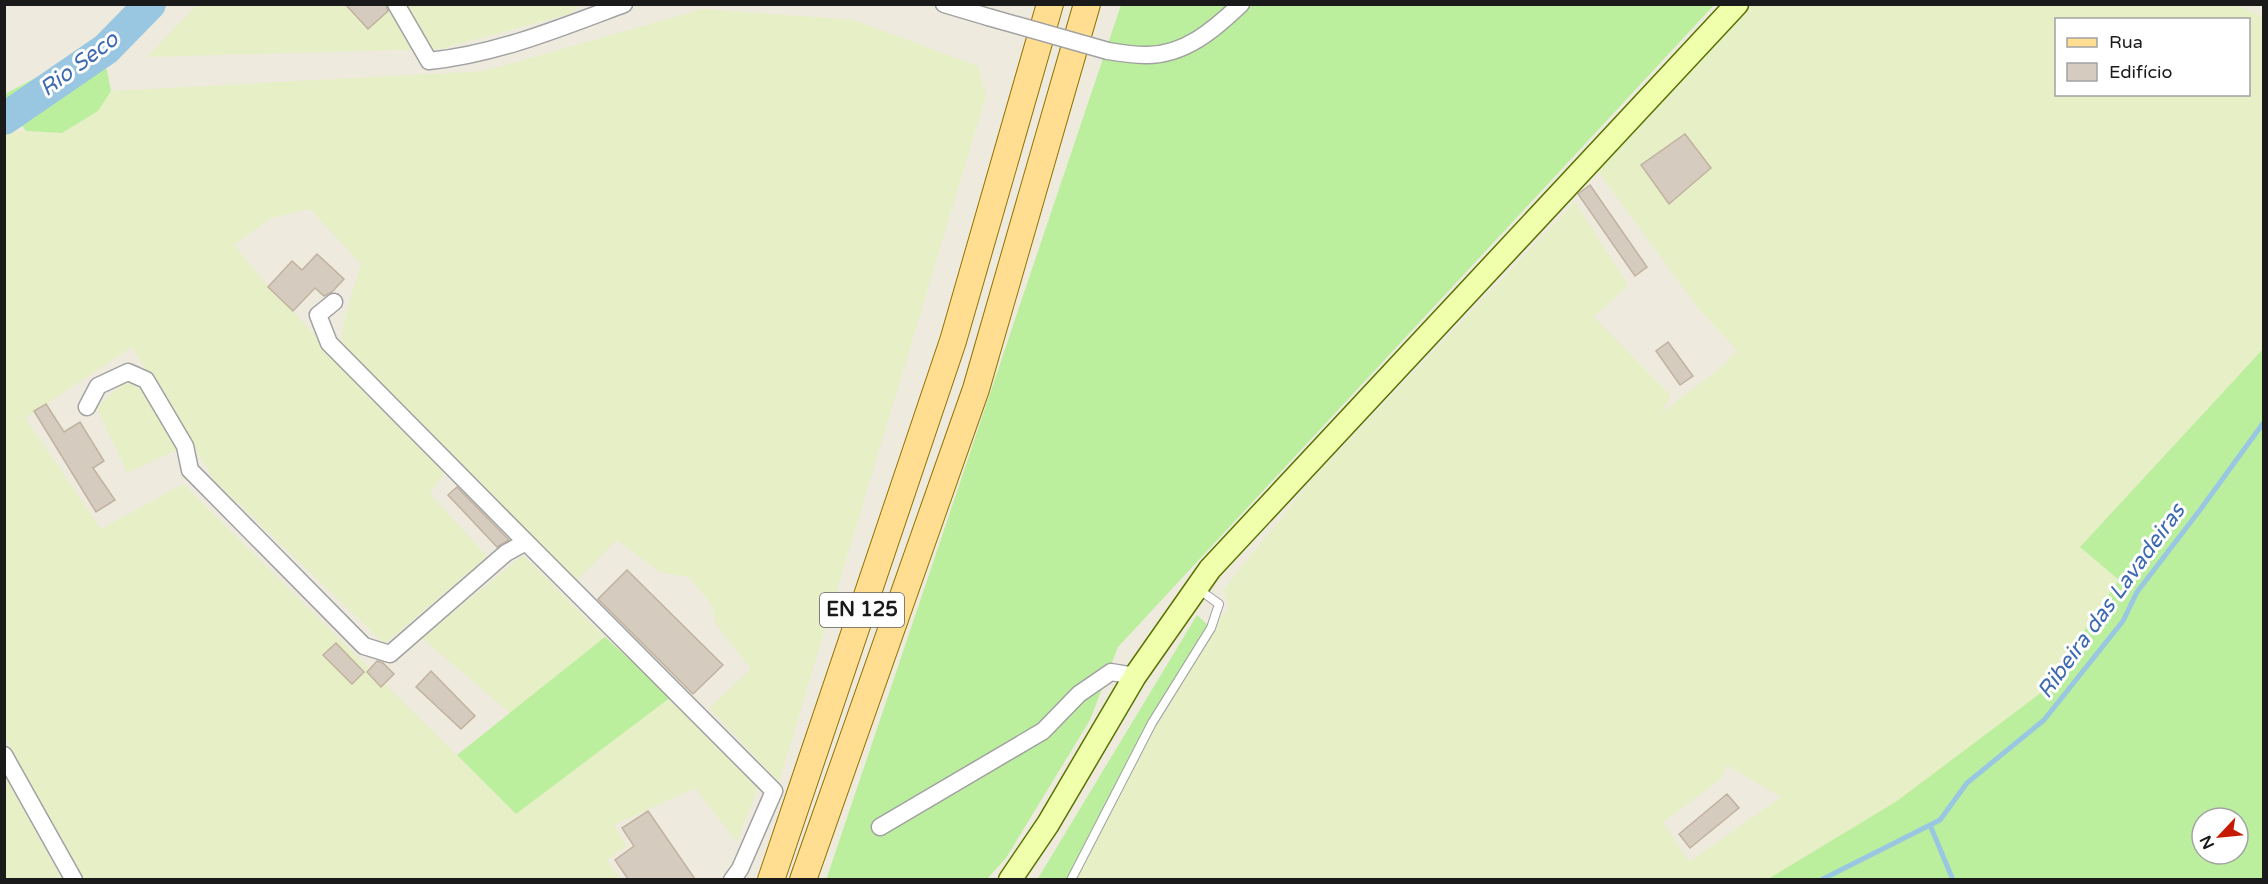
<svg xmlns="http://www.w3.org/2000/svg" width="2268" height="884" viewBox="0 0 2268 884" font-family="'Varela Round',sans-serif">
  <style>
    .farmland { fill: #e7efc7; fill-rule: evenodd }
    .grass { fill: #bbef9d; fill-rule: evenodd }
    .lines { fill: none; stroke-linecap: round; stroke-linejoin: round }
    .stream { stroke: #99c7e1; stroke-width: 5 }
    .river { stroke: #99c7e1; stroke-width: 32 }
    .building { fill: #d5cbbe; stroke: #c1b29f; stroke-width: 1.5 }
    .lane-casing { stroke: #a1a1a1; stroke-width: 10 }
    .street-casing { stroke: #a1a1a1; stroke-width: 19 }
    .secondary-casing { stroke: #587300; stroke-width: 25 }
    .primary-casing { stroke: #917300; stroke-width: 28 }
    .lane { stroke: #fff; stroke-width: 8 }
    .street { stroke: #fff; stroke-width: 16 }
    .secondary { stroke: #f0ffab; stroke-width: 22 }
    .primary { stroke: #ffde92; stroke-width: 26 }
    .street-bridge-casing { stroke: #a1a1a1; stroke-width: 19; stroke-linecap: butt }
    .street-bridge { stroke: #fff; stroke-width: 16 }
    .labels { text-anchor: middle; dominant-baseline: central; stroke-width: 6; stroke-linejoin: round; paint-order: stroke }
    .shield { fill: #fff; stroke: #5f5f5f; stroke-width: 1.5 }
    .shield-label { font-size: 20px; font-weight: bold; fill: #1a1a1a }
    .water-label { font-size: 22px; font-style: italic; fill: #3e6ab2; stroke: #fff }
  </style>
  <rect width="100%" height="100%" fill="#eeebde"/>
  <path class="farmland" d="M 2234,4 L 2263,17 L 2263,349 L 2080,547 L 2119,580 L 2042,692 L 1904,797 L 1768,879 L 1071,880 L 1152,723 L 1211,628 L 1229,608 L 1223,590 L 1314,477 L 1575,202 L 1628,285 L 1594,317 L 1671,396 L 1661,413 L 1723,366 L 1737,350 L 1698,308 L 1597,170 L 1748,5 ZM 2056,20 L 2248,20 L 2248,94 L 2056,94 ZM 1727,765 L 1781,797 L 1689,862 L 1663,822 L 1721,779 Z
    M 197,5 L 580,5 L 570,14 L 440,49 L 147,57 Z
    M 703,9 L 854,20 L 978,66 L 986,96 L 779,782 L 709,708 L 751,669 L 716,624 L 711,603 L 688,577 L 660,572 L 617,540 L 576,581 L 340,343 L 346,313 L 361,264 L 310,209 L 271,218 L 234,245 L 268,287 L 293,311 L 367,395 L 444,473 L 430,494 L 487,556 L 385,644 L 215,481 L 132,347 L 25,418 L 101,529 L 183,484 L 516,814 L 671,697 L 758,787 L 737,842 L 695,788 L 614,825 L 627,846 L 607,860 L 620,879 L 82,879 L 5,738 L 4,134 L 10,131 L 62,133 L 98,111 L 111,91 L 484,71 Z
    M 127,380 L 155,400 L 179,449 L 127,473 L 97,407 Z
    M 523,555 L 605,637 L 510,713 L 422,638 Z
    M 4,776 L 5,776 L 62,879 L 5,879 Z"/>
  <path class="grass" d="M 1121,5 L 1714,5 L 1118,647 L 1090,720 L 1006,858 L 987,879 L 826,880 Z
    M 82,53 L 107,70 L 111,91 L 98,111 L 62,133 L 26,131 L 14,115 L 5,123 L 5,94 Z
    M 2263,349 L 2263,879 L 1768,879 L 1897,801 L 2042,692 L 2119,580 L 2080,547 ZM 2202,818 L 2238,818 L 2238,854 L 2202,854 Z
    M 1197,615 L 1211,628 L 1152,723 L 1071,879 L 1037,880 Z
    M 605,637 L 671,697 L 516,814 L 457,755 Z"/>
  <g class="lines">
    <path class="stream" d="M 1930,825 L 1953,880
      M 1821,880 L 1940,820 L 1967,783 L 2044,720 L 2123,621 L 2137,592 L 2200,510 L 2264,422"/>
    <path class="river" d="M 4,119 L 106,49 L 150,4"/>
  </g>
  <path class="building" d="M 345,4 L 386,4 L 388,11 L 368,29 Z
    M 1685,134 L 1711,168 L 1669,204 L 1641,165 Z
    M 1590,185 L 1647,267 L 1635,276 L 1578,194 Z
    M 317,254 L 344,279 L 332,292 L 324,296 L 315,288 L 293,311 L 268,287 L 292,261 L 302,270 Z
    M 1668,342 L 1693,376 L 1680,385 L 1656,351 Z
    M 46,404 L 64,432 L 80,422 L 104,461 L 93,468 L 115,500 L 96,512 L 34,411 Z
    M 457,487 L 509,540 L 497,547 L 448,495 Z
    M 627,570 L 723,665 L 693,694 L 598,599 Z
    M 336,643 L 364,672 L 352,684 L 323,655 Z
    M 377,661 L 383,663 L 394,674 L 381,687 L 367,672 Z
    M 431,671 L 475,716 L 461,729 L 416,687 Z
    M 1727,794 L 1739,808 L 1690,848 L 1679,834 Z
    M 648,811 L 695,879 L 628,879 L 615,860 L 634,846 L 622,828 Z"/>
  <g class="lines">
    <g class="lane-casing">
      <path id="lane" d="M 1071,880 L 1152,723 L 1211,628 L 1219,604 L 1197,588"/>
    </g>
    <g class="street-casing">
      <path id="street" d="M 396,4 L 429,61 C 497,54 560,28 624,4
        M 944,4 L 988,17
        M 1108,51 C 1120,53 1133,55 1145,55 C 1184,56 1215,29 1241,4
        M 334,302 L 318,315 L 329,343 L 526,542
        M 87,407 L 98,386 L 128,372 L 146,380 L 185,446 L 190,470 L 364,646 L 390,654 L 506,553 L 526,542 L 774,791 L 740,869 L 732,880
        M 4,755 L 74,880
        M 880,827 L 1043,731 L 1079,694 L 1111,672 L 1135,676"/>
    </g>
    <g class="secondary-casing">
      <path id="secondary" d="M 1010,880 L 1048,824 L 1135,676 L 1210,569 L 1737,4"/>
    </g>
    <g class="primary-casing">
      <path id="primary" d="M 771,880 L 953,341 L 1050,4
        M 803,880 L 976,389 L 1087,4"/>
    </g>
    <use href="#lane" class="lane"/>
    <use href="#street" class="street"/>
    <use href="#secondary" class="secondary"/>
    <use href="#primary" class="primary"/>
    <g class="street-bridge-casing">
      <path id="street-bridge" d="M 988,17 L 1108,51"/>
    </g>
    <use href="#street-bridge" class="street-bridge"/>
  </g>
  <g class="labels">
    <rect class="shield" x="820" y="593" width="84" height="34" rx="4.5"/>
    <g class="shield-label">
      <text x="862" y="610">EN 125</text>
    </g>
    <g class="water-label">
      <text transform="translate(79 64) rotate(-37)">Rio Seco</text>
      <text transform="translate(2111 601) rotate(-54)">Ribeira das Lavadeiras</text>
    </g>
  </g>
  <rect width="2268" height="884" fill="none" stroke="#1a1a1a" stroke-width="12"/>
  <rect x="2055" y="18" width="195" height="78" fill="#ffffff" stroke="#a3a3a3" stroke-width="1.5"/>
  <rect x="2067" y="38" width="30" height="9" fill="#ffde92" stroke="#a3a3a3" stroke-width="1.5"/>
  <text x="2109" y="48" font-size="18" fill="#1a1a1a">Rua</text>
  <rect x="2067" y="63" width="30" height="18" fill="#d5cbbe" stroke="#a3a3a3" stroke-width="1.5"/>
  <text x="2109" y="78" font-size="18" fill="#1a1a1a">Edifício</text>
  <g transform="translate(2220 836) rotate(244)"><circle r="28" fill="#ffffff" stroke="#a3a3a3" stroke-width="1.5"/>
  <path d="M0-4.5L10 22L0 15L-10 22Z" fill="#c51900"/>
  <text y="-9" font-size="16" font-weight="bold" text-anchor="middle" fill="#1a1a1a">N</text>
  </g>
</svg>
